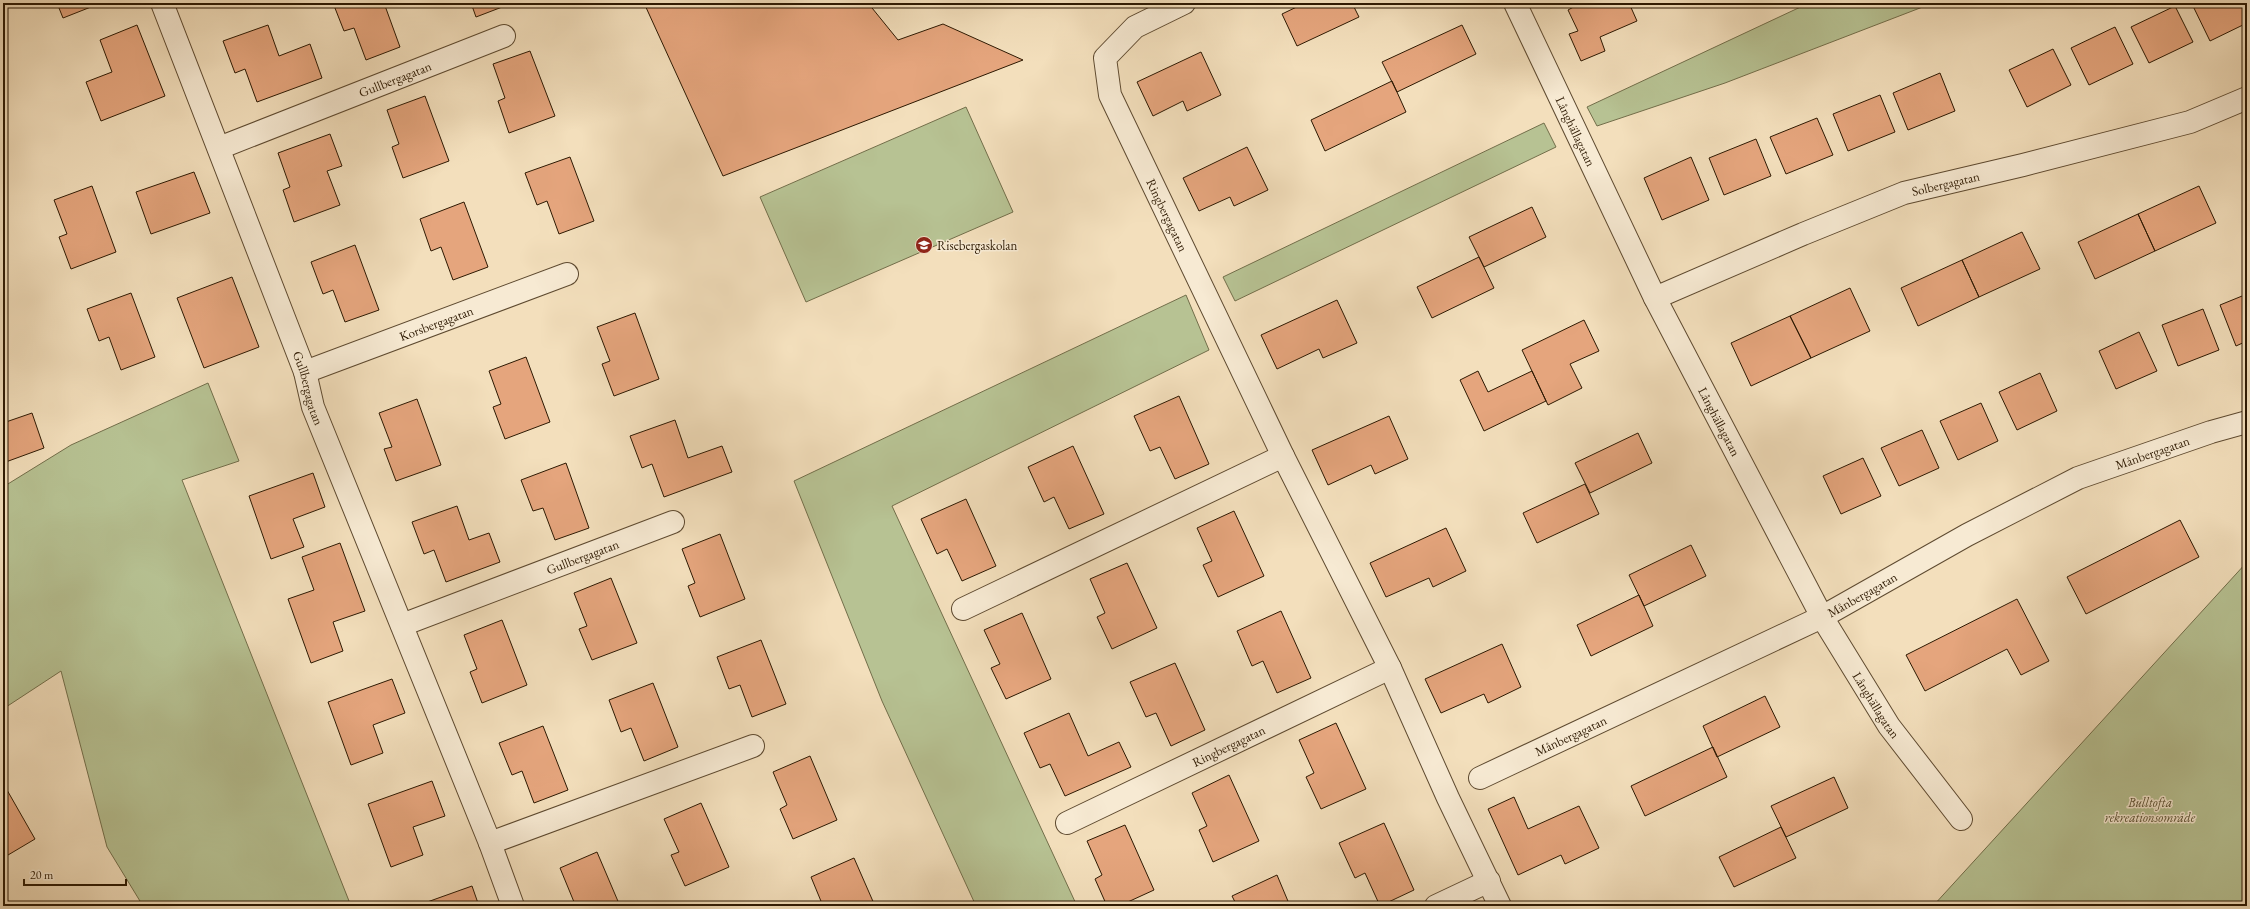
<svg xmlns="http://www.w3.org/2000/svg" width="2250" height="909" viewBox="0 0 2250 909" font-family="'EB Garamond',serif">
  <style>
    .green { fill: #b7c293; stroke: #726e4a }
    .building { fill: #e5a57d; stroke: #2d1902 }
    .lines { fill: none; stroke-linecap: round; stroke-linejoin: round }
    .street-casing { stroke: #5e4a30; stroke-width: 24 }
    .street { stroke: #f7ead3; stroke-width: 22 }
    .labels { text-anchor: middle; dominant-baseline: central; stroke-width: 3; stroke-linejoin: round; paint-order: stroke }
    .street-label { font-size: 13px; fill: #2d1902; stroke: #f7ead3 }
    .poi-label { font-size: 13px; fill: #2d1902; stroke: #f7ead3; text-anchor: start }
    .park-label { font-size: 13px; font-style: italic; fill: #564c2e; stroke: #f7ead3 }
  </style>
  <rect width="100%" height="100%" fill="#f3dfbc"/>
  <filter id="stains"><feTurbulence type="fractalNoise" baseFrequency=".005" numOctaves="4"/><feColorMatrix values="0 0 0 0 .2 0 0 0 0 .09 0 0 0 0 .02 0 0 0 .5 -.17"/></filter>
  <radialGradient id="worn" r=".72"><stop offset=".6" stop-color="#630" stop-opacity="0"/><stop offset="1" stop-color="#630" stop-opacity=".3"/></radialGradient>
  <path class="green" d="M 1809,3 L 1933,3 L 1725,83 L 1597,126 L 1587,107 Z
    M 966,107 L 1013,212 L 806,302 L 760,197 Z
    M 1544,123 L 1556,147 L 1235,301 L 1223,277 Z
    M 1186,295 L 1209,350 L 892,506 L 1077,906 L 976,906 L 882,701 L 794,481 Z
    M 208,383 L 239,461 L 182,480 L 351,906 L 143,906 L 107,847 L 61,671 L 3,709 L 3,487 L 71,445 Z
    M 2247,562 L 2247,906 L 1933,906 Z"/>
  <path class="building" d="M 57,3 L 101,3 L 63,18 Z
    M 333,3 L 384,3 L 400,47 L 366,60 L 354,28 L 344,31 Z
    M 471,3 L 510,3 L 510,4 L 476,17 Z
    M 644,3 L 868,3 L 898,40 L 943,24 L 1023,60 L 723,176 Z
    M 1305,3 L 1352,3 L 1359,17 L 1297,46 L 1282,14 Z
    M 1581,3 L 1629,3 L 1637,21 L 1600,37 L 1605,51 L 1581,61 L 1569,34 L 1578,31 L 1568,10 Z
    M 2194,3 L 2246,3 L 2247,23 L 2210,41 L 2192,4 Z
    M 2175,6 L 2193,42 L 2149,63 L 2131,27 Z
    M 137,25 L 165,96 L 101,121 L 86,82 L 112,72 L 100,40 Z
    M 268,25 L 279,56 L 310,44 L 322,78 L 257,102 L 245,69 L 235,73 L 223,41 Z
    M 1462,25 L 1476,54 L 1397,92 L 1382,62 Z
    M 2115,27 L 2133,64 L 2089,85 L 2071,48 Z
    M 2053,49 L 2071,85 L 2027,107 L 2009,70 Z
    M 530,51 L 555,116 L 509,133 L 498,101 L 505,98 L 493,64 Z
    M 1201,52 L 1221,95 L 1187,111 L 1183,101 L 1153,116 L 1137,82 Z
    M 1940,73 L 1955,111 L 1908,130 L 1893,93 Z
    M 1392,81 L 1406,112 L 1325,151 L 1311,120 Z
    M 1880,95 L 1895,132 L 1848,151 L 1833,114 Z
    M 425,96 L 449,161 L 403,178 L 392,147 L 399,144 L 387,110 Z
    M 1817,118 L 1833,155 L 1786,174 L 1770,137 Z
    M 330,134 L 342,166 L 327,171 L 340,205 L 294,222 L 283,190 L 290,187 L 278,153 Z
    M 1756,139 L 1771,176 L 1724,195 L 1709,158 Z
    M 1247,147 L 1268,190 L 1234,206 L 1230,197 L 1199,211 L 1183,178 Z
    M 570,157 L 594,221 L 559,234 L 547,201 L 537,205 L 525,173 Z
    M 1691,157 L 1709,200 L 1662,220 L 1644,178 Z
    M 194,172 L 210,213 L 151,234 L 136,192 Z
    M 92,186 L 116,252 L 71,269 L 59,237 L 67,234 L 54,200 Z
    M 2199,186 L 2216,223 L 2155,251 L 2138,214 Z
    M 464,202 L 488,267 L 453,280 L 441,247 L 431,251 L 420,219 Z
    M 1532,207 L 1546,237 L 1484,267 L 1469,237 Z
    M 2138,214 L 2155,251 L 2095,279 L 2078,242 Z
    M 2022,232 L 2040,269 L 1979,297 L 1962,260 Z
    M 355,245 L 379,310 L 345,322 L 333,290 L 323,294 L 311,262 Z
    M 1479,257 L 1494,288 L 1432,318 L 1417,287 Z
    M 1962,260 L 1979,297 L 1918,326 L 1901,288 Z
    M 232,277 L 259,347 L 204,368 L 177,298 Z
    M 1850,288 L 1870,331 L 1811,358 L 1790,316 Z
    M 131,293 L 155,357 L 121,370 L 109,337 L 99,341 L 87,309 Z
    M 2247,294 L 2247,341 L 2236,346 L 2220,305 Z
    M 1337,300 L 1357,343 L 1323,358 L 1319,349 L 1277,369 L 1261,335 Z
    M 2203,309 L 2219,350 L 2178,366 L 2162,325 Z
    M 635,313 L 659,379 L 614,396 L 602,364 L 610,361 L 597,327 Z
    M 1790,316 L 1811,358 L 1751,386 L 1731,343 Z
    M 1584,320 L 1599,351 L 1570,364 L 1582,388 L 1548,405 L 1522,350 Z
    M 2139,332 L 2157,371 L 2116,389 L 2099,351 Z
    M 526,357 L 550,422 L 505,439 L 493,407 L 501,404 L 489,371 Z
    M 1478,371 L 1488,392 L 1532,371 L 1546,401 L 1484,431 L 1460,380 Z
    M 2040,373 L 2057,411 L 2017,430 L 1999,392 Z
    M 1179,396 L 1209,464 L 1175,479 L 1160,447 L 1150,451 L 1134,416 Z
    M 417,399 L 441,465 L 396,481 L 384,449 L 392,447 L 379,413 Z
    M 1981,403 L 1998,441 L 1958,460 L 1940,421 Z
    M 32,413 L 44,448 L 3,463 L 3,423 Z
    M 1389,416 L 1408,459 L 1375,474 L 1371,465 L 1328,485 L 1312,450 Z
    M 675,420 L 688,458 L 722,446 L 732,472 L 664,497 L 652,464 L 642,468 L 630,436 Z
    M 1922,430 L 1939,468 L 1899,486 L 1881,448 Z
    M 1638,433 L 1652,463 L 1590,493 L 1575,463 Z
    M 1073,446 L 1104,514 L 1069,529 L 1054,497 L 1044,502 L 1028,467 Z
    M 1863,458 L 1881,496 L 1841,514 L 1823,476 Z
    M 566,463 L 589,528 L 555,540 L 543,508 L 533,511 L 521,480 Z
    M 313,473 L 325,507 L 293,519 L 304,547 L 271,559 L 249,496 Z
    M 1585,484 L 1599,514 L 1537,543 L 1523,513 Z
    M 966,499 L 996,566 L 962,581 L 947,549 L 937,554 L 921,519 Z
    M 457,506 L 469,540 L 489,533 L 500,562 L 446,582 L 434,550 L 424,554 L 412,522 Z
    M 1234,511 L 1264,576 L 1218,597 L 1203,565 L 1212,561 L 1197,528 Z
    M 2180,520 L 2199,557 L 2086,614 L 2067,577 Z
    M 1446,528 L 1466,571 L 1433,587 L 1429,578 L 1386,597 L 1370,563 Z
    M 720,534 L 745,599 L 700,617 L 688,586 L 695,583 L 682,549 Z
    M 340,543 L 365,611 L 333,622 L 343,651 L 311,663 L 288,599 L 314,590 L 302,557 Z
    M 1691,545 L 1706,576 L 1644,606 L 1629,575 Z
    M 1127,563 L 1157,628 L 1112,649 L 1097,617 L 1105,613 L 1090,579 Z
    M 611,578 L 637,643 L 592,660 L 579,629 L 587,626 L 574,593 Z
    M 1639,595 L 1653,626 L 1591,656 L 1577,625 Z
    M 2017,599 L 2049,661 L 2021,675 L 2007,649 L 1925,691 L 1906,655 Z
    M 1281,611 L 1311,678 L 1277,693 L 1263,661 L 1252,666 L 1237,631 Z
    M 1022,613 L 1051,679 L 1006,699 L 991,668 L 1000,664 L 984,630 Z
    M 502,620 L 527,685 L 482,703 L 470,672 L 477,669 L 464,635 Z
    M 761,640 L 786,704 L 752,717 L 740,685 L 729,689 L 717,657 Z
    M 1502,644 L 1521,687 L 1488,703 L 1484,694 L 1441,713 L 1425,679 Z
    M 1175,663 L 1205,730 L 1171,746 L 1156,713 L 1146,717 L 1130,682 Z
    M 392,679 L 405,713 L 373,725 L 383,753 L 351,765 L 328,702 Z
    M 653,683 L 678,747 L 644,761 L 631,728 L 621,732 L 609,700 Z
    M 1765,696 L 1780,727 L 1717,757 L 1703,726 Z
    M 1069,713 L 1088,756 L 1119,742 L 1131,767 L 1065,796 L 1050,764 L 1040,768 L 1024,733 Z
    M 1336,723 L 1366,789 L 1321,809 L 1306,777 L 1314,773 L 1299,740 Z
    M 543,726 L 568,790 L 534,803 L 522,771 L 512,775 L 499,743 Z
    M 1713,747 L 1727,777 L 1645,816 L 1631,786 Z
    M 810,756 L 837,820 L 793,839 L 780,809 L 787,805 L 773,772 Z
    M 1229,775 L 1259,841 L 1213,862 L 1199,830 L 1207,826 L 1192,793 Z
    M 1834,777 L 1848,808 L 1786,837 L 1771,806 Z
    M 432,781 L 445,816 L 413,827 L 423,855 L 391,867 L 368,804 Z
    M 3,783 L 35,839 L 3,858 Z
    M 1514,797 L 1528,829 L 1579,806 L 1599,848 L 1565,864 L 1561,855 L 1518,875 L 1488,809 Z
    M 701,803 L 729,867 L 685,886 L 671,855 L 679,852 L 664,819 Z
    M 1384,823 L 1414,890 L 1380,906 L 1365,873 L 1355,878 L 1339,843 Z
    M 1125,825 L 1154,890 L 1119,906 L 1107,906 L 1095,879 L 1102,875 L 1087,841 Z
    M 1781,827 L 1796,858 L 1734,887 L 1719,857 Z
    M 597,852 L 620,906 L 567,906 L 574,902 L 560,868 Z
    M 854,858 L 875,906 L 835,906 L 834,904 L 823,906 L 811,877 Z
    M 1277,875 L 1290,906 L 1237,906 L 1232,896 Z
    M 472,886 L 479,906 L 416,906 Z"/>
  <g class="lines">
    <g class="street-casing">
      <g id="street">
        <path id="s1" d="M 162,3 L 305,372 L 313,407 L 490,843 L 513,906"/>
        <path id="s2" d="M 1184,3 L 1135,27 L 1105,58 L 1110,95 L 1283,456 L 1390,668 L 1448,798 L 1500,906"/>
        <path id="s3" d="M 1515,3 L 1655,298 L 1822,617 L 1889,726 L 1961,819"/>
        <path id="s4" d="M 219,148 L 504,36"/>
        <path id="s5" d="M 1655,298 L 1803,234 L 1904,193 L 2023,165 L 2190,122 L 2247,98"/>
        <path id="s6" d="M 305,372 L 567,274"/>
        <path d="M 963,609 L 1283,456"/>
        <path id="s7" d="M 402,625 L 673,522"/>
        <path id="s8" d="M 1480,778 L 1822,617 L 1967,535 L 2078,478 L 2211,432 L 2247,422"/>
        <path id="s9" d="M 1067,823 L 1390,668"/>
        <path d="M 490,843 L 753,746"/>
        <path d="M 1436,906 L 1489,881"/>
      </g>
    </g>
    <use href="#street" class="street"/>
  </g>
  <defs>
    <g id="school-disc" transform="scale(0.9)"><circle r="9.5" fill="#8f2418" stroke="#f7ead3"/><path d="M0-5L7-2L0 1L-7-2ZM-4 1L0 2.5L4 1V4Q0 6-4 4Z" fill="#fff"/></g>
  </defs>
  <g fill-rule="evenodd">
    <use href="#school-disc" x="924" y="245"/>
  </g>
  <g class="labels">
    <g class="street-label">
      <text stroke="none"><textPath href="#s4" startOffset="189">Gullbergagatan</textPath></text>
      <text stroke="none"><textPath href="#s3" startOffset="142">Långhällagatan</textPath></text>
      <text stroke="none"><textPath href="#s5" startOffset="313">Solbergagatan</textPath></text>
      <text stroke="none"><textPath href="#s2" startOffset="268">Ringbergagatan</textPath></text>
      <text stroke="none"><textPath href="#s6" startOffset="140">Korsbergagatan</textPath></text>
      <text stroke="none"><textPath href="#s1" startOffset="412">Gullbergagatan</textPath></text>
      <text stroke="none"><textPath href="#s3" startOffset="466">Långhällagatan</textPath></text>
      <text stroke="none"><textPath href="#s8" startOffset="748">Månbergagatan</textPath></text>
      <text stroke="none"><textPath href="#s7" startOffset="193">Gullbergagatan</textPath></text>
      <text stroke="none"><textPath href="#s8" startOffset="424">Månbergagatan</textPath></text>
      <text stroke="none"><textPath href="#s3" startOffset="790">Långhällagatan</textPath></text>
      <text stroke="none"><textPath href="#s8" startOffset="100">Månbergagatan</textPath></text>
      <text stroke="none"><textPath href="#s9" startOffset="179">Ringbergagatan</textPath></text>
    </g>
    <g class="poi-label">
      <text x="937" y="245">Risebergaskolan</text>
    </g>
    <g class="park-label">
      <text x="2150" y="802">Bulltofta<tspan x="2150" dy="15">rekreationsområde</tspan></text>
    </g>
  </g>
  <rect width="2250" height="909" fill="none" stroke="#f3dfbc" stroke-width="16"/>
  <rect x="4" y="4" width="2242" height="901" fill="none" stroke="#2d1902" stroke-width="2"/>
  <rect x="8" y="8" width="2234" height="893" fill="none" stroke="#2d1902"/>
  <path d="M24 879v6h102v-6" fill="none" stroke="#2d1902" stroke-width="2"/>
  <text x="30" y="879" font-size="12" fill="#2d1902" stroke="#f7ead3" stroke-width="3" paint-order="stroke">20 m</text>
  <rect width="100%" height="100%" filter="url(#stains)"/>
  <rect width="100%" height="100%" fill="url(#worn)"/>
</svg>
